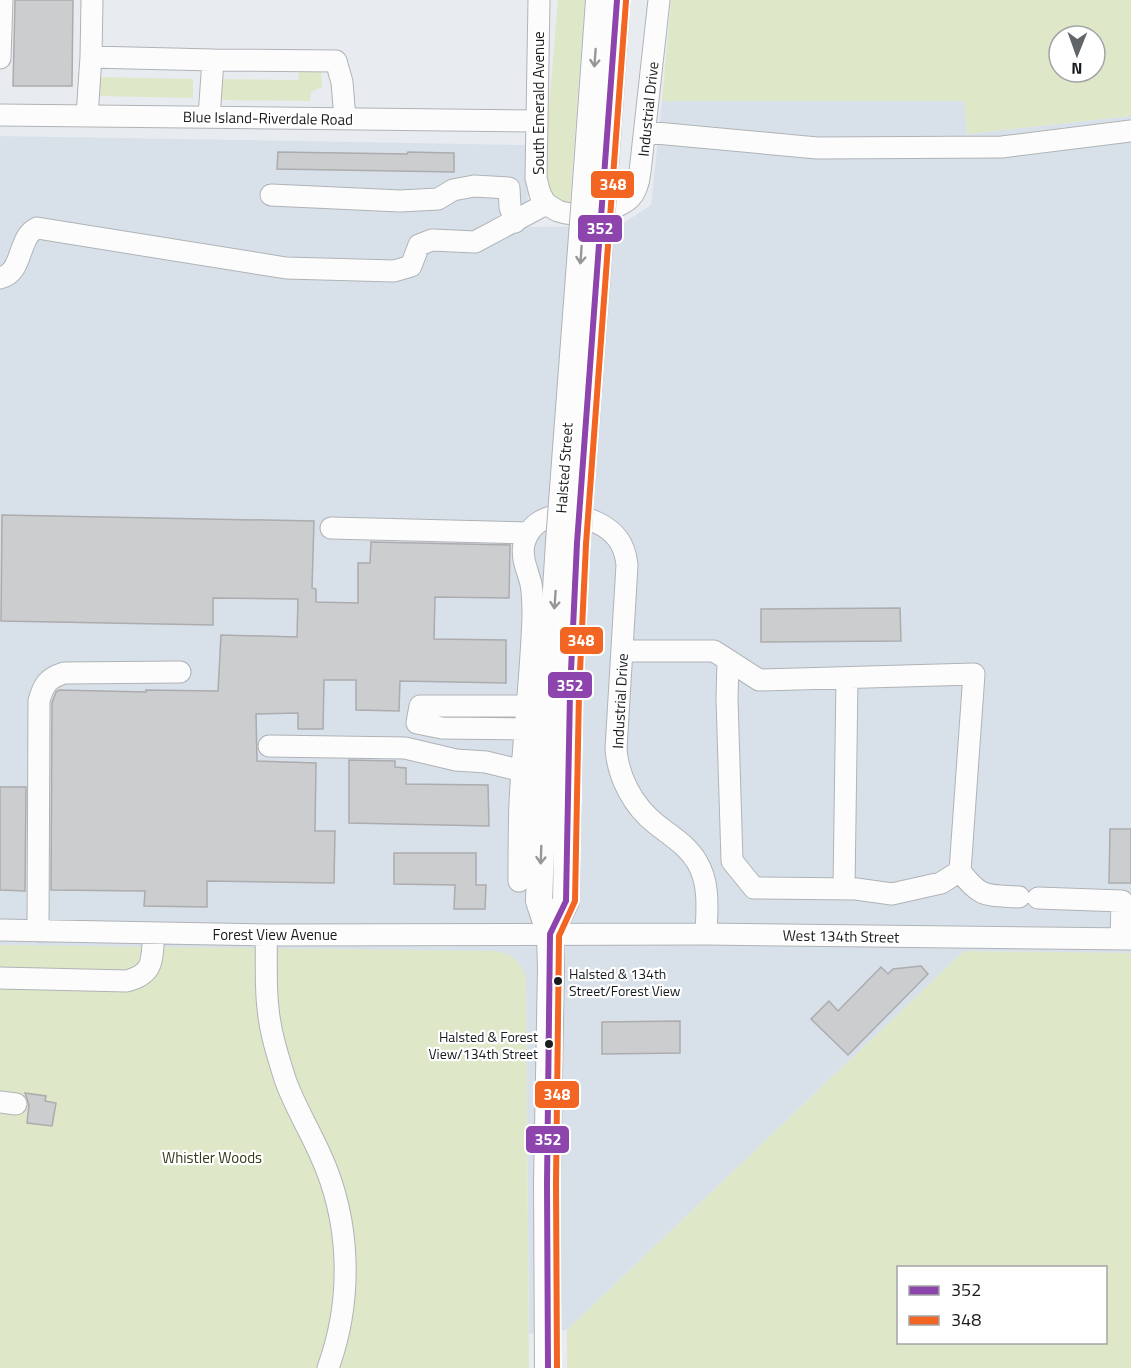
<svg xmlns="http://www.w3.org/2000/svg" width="1131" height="1368" viewBox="0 0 1131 1368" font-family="'Titillium Web',sans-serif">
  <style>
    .built { fill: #d8e1ea }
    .green { fill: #dee8c8; fill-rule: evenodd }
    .building { fill: #cccdcf; stroke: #acabad; stroke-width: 1.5 }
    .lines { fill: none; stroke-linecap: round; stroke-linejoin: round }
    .minor-casing { stroke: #b0b3b6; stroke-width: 23 }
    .major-casing { stroke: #b0b3b6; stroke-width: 28 }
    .minor { stroke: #fcfcfd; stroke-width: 21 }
    .major { stroke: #fcfcfd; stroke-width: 26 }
    .major-bridge-casing { stroke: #b0b3b6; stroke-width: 28; stroke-linecap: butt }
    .major-bridge { stroke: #fcfcfd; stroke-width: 26 }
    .bus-1-casing { stroke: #fff; stroke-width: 10 }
    .bus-2-casing { stroke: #fff; stroke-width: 10 }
    .bus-1 { stroke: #8e44ad; stroke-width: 6 }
    .bus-2 { stroke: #f26522; stroke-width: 6 }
    .oneway { stroke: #969799 }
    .bus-dot { fill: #191c1f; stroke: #fff; stroke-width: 2 }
    .labels { text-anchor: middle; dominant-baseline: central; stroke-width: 4.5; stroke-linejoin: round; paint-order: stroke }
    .bus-label { font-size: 14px; fill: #191c1f; stroke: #fff; text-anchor: start }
    .street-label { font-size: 15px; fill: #191c1f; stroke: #fff }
    .park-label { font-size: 15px; fill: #333a16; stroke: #fff }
    .line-badge { stroke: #fff; stroke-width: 2 }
    .badge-label { font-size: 16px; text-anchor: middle; font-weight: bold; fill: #fff }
  </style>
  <rect width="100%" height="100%" fill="#e8ecf0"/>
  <path class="built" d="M 662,101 L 964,101 L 967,134 L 1131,116 L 1131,953 L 964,951 L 567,1330 L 529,1334 L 526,976 L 0,945 L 0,136 L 527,145 L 528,227 L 619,226 L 651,205 Z"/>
  <path class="green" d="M 558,0 L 585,0 L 570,202 L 560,201 L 551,194 L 545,181 L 547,131 Z
    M 671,0 L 1131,0 L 1131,116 L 967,134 L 964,101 L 662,101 ZM 1059,36 L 1095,36 L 1095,72 L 1059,72 Z
    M 299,68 L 321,70 L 322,87 L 311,92 L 310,101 L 222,100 L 220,96 L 220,79 L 298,80 Z
    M 101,77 L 193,79 L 193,98 L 96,96 Z
    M 0,945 L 493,951 C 510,953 519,959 526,976 L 529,1368 L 0,1368 Z
    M 964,951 L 1131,953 L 1131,1368 L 567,1368 L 567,1330 ZM 898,1268 L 1106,1268 L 1106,1342 L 898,1342 Z"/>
  <path class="building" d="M 15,0 L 73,0 L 72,86 L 13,86 Z
    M 278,152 L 407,154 L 408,152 L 454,153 L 454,172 L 277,169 Z
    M 2,515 L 314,521 L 312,588 L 316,589 L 316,602 L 358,603 L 358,563 L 370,563 L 371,542 L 510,545 L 509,598 L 435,597 L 434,639 L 506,640 L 506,683 L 400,681 L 399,711 L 356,710 L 356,680 L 324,680 L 323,729 L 298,729 L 298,713 L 256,714 L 257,761 L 316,763 L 315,831 L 335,831 L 334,883 L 207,881 L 207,907 L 144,906 L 145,891 L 51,890 L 52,703 L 56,692 L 59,690 L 146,692 L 146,690 L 218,691 L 221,635 L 297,637 L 298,599 L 213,598 L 213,625 L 1,621 Z
    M 900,608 L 901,641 L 761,642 L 761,609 Z
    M 349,760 L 395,761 L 395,767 L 406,768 L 406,784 L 488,785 L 489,826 L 349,823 Z
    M 0,787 L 26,787 L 25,891 L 0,890 Z
    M 1110,829 L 1131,829 L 1131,883 L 1109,883 Z
    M 394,853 L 476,853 L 476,885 L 486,885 L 485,909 L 454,909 L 455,885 L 394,884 Z
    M 921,966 L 928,974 L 848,1055 L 811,1019 L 829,1001 L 838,1011 L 881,967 L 888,974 L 893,969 Z
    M 680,1021 L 680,1053 L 602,1054 L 602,1022 Z
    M 25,1093 L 46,1096 L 45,1101 L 56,1103 L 52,1126 L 27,1123 L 29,1105 Z"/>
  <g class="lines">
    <g class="minor-casing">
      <path id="minor" d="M 539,0 L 536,178 L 540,194 L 546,204
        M 91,57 L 92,0
        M 0,58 L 2,0
        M 213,60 L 336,61 L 342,82 L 345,119
        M 0,115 L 537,121
        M 87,116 L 91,57 L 213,60 L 209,117
        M 645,132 L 817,148 L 1002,147 L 1131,131
        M 271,195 L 400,201 L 438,199 L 453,190 L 474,186 L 509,188 L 510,207 L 515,222
        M 546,204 C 550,206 554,209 558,211 C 577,218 616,211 630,198 C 637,191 639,181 640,172 L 659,0
        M 0,278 C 24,273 17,237 37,228 L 286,268 L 394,271 L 411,266 L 419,245 L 432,240 L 475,242 L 546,204
        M 331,528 L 529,533
        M 623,651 L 714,651 L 759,680 L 974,674 L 960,871 L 941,883 L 892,894 L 856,889 L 754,888 L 732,861 L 727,698 L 728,661
        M 525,729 L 442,728 L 417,723 L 420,706 L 527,706
        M 269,746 L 405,748 L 456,760 L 486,762 L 523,771
        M 960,871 C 981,899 987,895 1019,897
        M 519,881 C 519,855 519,829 520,803 C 523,741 531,679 533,616 C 533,605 533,595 531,584 C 528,571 521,559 524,544 C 535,501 598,512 618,539 C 624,547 626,555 627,565 L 616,749 C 618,777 633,806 656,824 C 671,836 687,845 697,862 C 710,883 707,910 706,934
        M 844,889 L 847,678
        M 1038,898 L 1122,901 L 1121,938
        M 0,930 L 266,935 L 706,934 L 1131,939
        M 38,931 L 39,701 C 43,685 48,678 64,673 L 180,672
        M 266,935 C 267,959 265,984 268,1008 C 270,1032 278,1057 285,1079 C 294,1105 309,1129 320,1154 C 351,1221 353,1299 328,1368
        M 0,978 L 127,981 C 156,973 151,959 154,933
        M 0,1102 L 16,1104"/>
    </g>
    <g class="major-casing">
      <path id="major" d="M 603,195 L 617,0
        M 585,196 L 599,0
        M 550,934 L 566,901 L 570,692 L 577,543
        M 548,1368 L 547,1183 L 551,968 L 550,934 L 539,901 L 543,797 L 559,542"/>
    </g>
    <use href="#minor" class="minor"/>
    <use href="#major" class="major"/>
    <g class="major-bridge-casing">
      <path id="major-bridge" d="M 559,542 L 585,196
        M 577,543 L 603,195"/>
    </g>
    <use href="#major-bridge" class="major-bridge"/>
    <g class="bus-1-casing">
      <path id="bus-1" d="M 548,1368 L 547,1183 L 550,934 L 566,901 L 570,692 L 577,543 L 617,0"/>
    </g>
    <g class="bus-2-casing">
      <path id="bus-2" d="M 557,1368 L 556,1183 L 559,936 L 575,901 L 579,692 L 586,544 L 626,1"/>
    </g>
    <use href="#bus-1" class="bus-1"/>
    <use href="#bus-2" class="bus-2"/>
  </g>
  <defs><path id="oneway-shaft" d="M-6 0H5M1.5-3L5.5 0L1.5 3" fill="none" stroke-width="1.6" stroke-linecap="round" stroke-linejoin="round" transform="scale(1.5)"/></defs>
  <g class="oneway">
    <use href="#oneway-shaft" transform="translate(595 58) rotate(94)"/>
    <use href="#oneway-shaft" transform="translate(581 255) rotate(94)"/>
    <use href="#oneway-shaft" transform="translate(555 600) rotate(94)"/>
    <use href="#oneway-shaft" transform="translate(541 855) rotate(92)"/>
  </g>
  <g class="bus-dot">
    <circle cx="558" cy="981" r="5"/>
    <circle cx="549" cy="1044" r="5"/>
  </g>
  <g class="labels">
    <g class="bus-label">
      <text x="569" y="973">Halsted &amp; 134th<tspan x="569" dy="17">Street/Forest View</tspan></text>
      <text x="538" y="1036" text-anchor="end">Halsted &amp; Forest<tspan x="538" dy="17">View/134th Street</tspan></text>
    </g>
    <g class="street-label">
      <text transform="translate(538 103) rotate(-90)">South Emerald Avenue</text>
      <text transform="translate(648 109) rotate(-84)">Industrial Drive</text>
      <text transform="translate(268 118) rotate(1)">Blue Island-Riverdale Road</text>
      <text transform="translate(564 468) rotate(-86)">Halsted Street</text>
      <text transform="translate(620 701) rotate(-87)">Industrial Drive</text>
      <text x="275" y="934">Forest View Avenue</text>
      <text transform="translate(841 936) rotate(1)">West 134th Street</text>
    </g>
    <g class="park-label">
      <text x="212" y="1157">Whistler Woods</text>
    </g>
  </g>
  <g class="line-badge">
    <rect x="590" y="170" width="45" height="29" rx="6" fill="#f26522"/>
    <rect x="577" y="214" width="46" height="29" rx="6" fill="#8e44ad"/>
    <rect x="559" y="626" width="45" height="29" rx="6" fill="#f26522"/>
    <rect x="547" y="671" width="46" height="28" rx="6" fill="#8e44ad"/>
    <rect x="534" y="1080" width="46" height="29" rx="6" fill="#f26522"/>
    <rect x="525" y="1125" width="45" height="29" rx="6" fill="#8e44ad"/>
  </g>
  <g class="badge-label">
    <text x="613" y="190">348</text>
    <text x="600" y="234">352</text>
    <text x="581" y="646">348</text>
    <text x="570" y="691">352</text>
    <text x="557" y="1100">348</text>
    <text x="548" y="1145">352</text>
  </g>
  <rect x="897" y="1266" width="210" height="78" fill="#ffffff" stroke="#a3a4a5" stroke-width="1.5"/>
  <rect x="909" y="1286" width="30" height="9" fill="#8e44ad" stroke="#a3a4a5" stroke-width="1.5"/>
  <text x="951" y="1296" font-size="18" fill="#191c1f">352</text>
  <rect x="909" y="1316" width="30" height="9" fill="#f26522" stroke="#a3a4a5" stroke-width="1.5"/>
  <text x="951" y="1326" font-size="18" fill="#191c1f">348</text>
  <g transform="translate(1077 54) rotate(181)"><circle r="28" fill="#ffffff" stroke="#a3a4a5" stroke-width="1.5"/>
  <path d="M0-4.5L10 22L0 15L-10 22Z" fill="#616568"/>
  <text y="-9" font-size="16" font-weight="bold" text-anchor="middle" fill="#191c1f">N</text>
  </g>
</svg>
